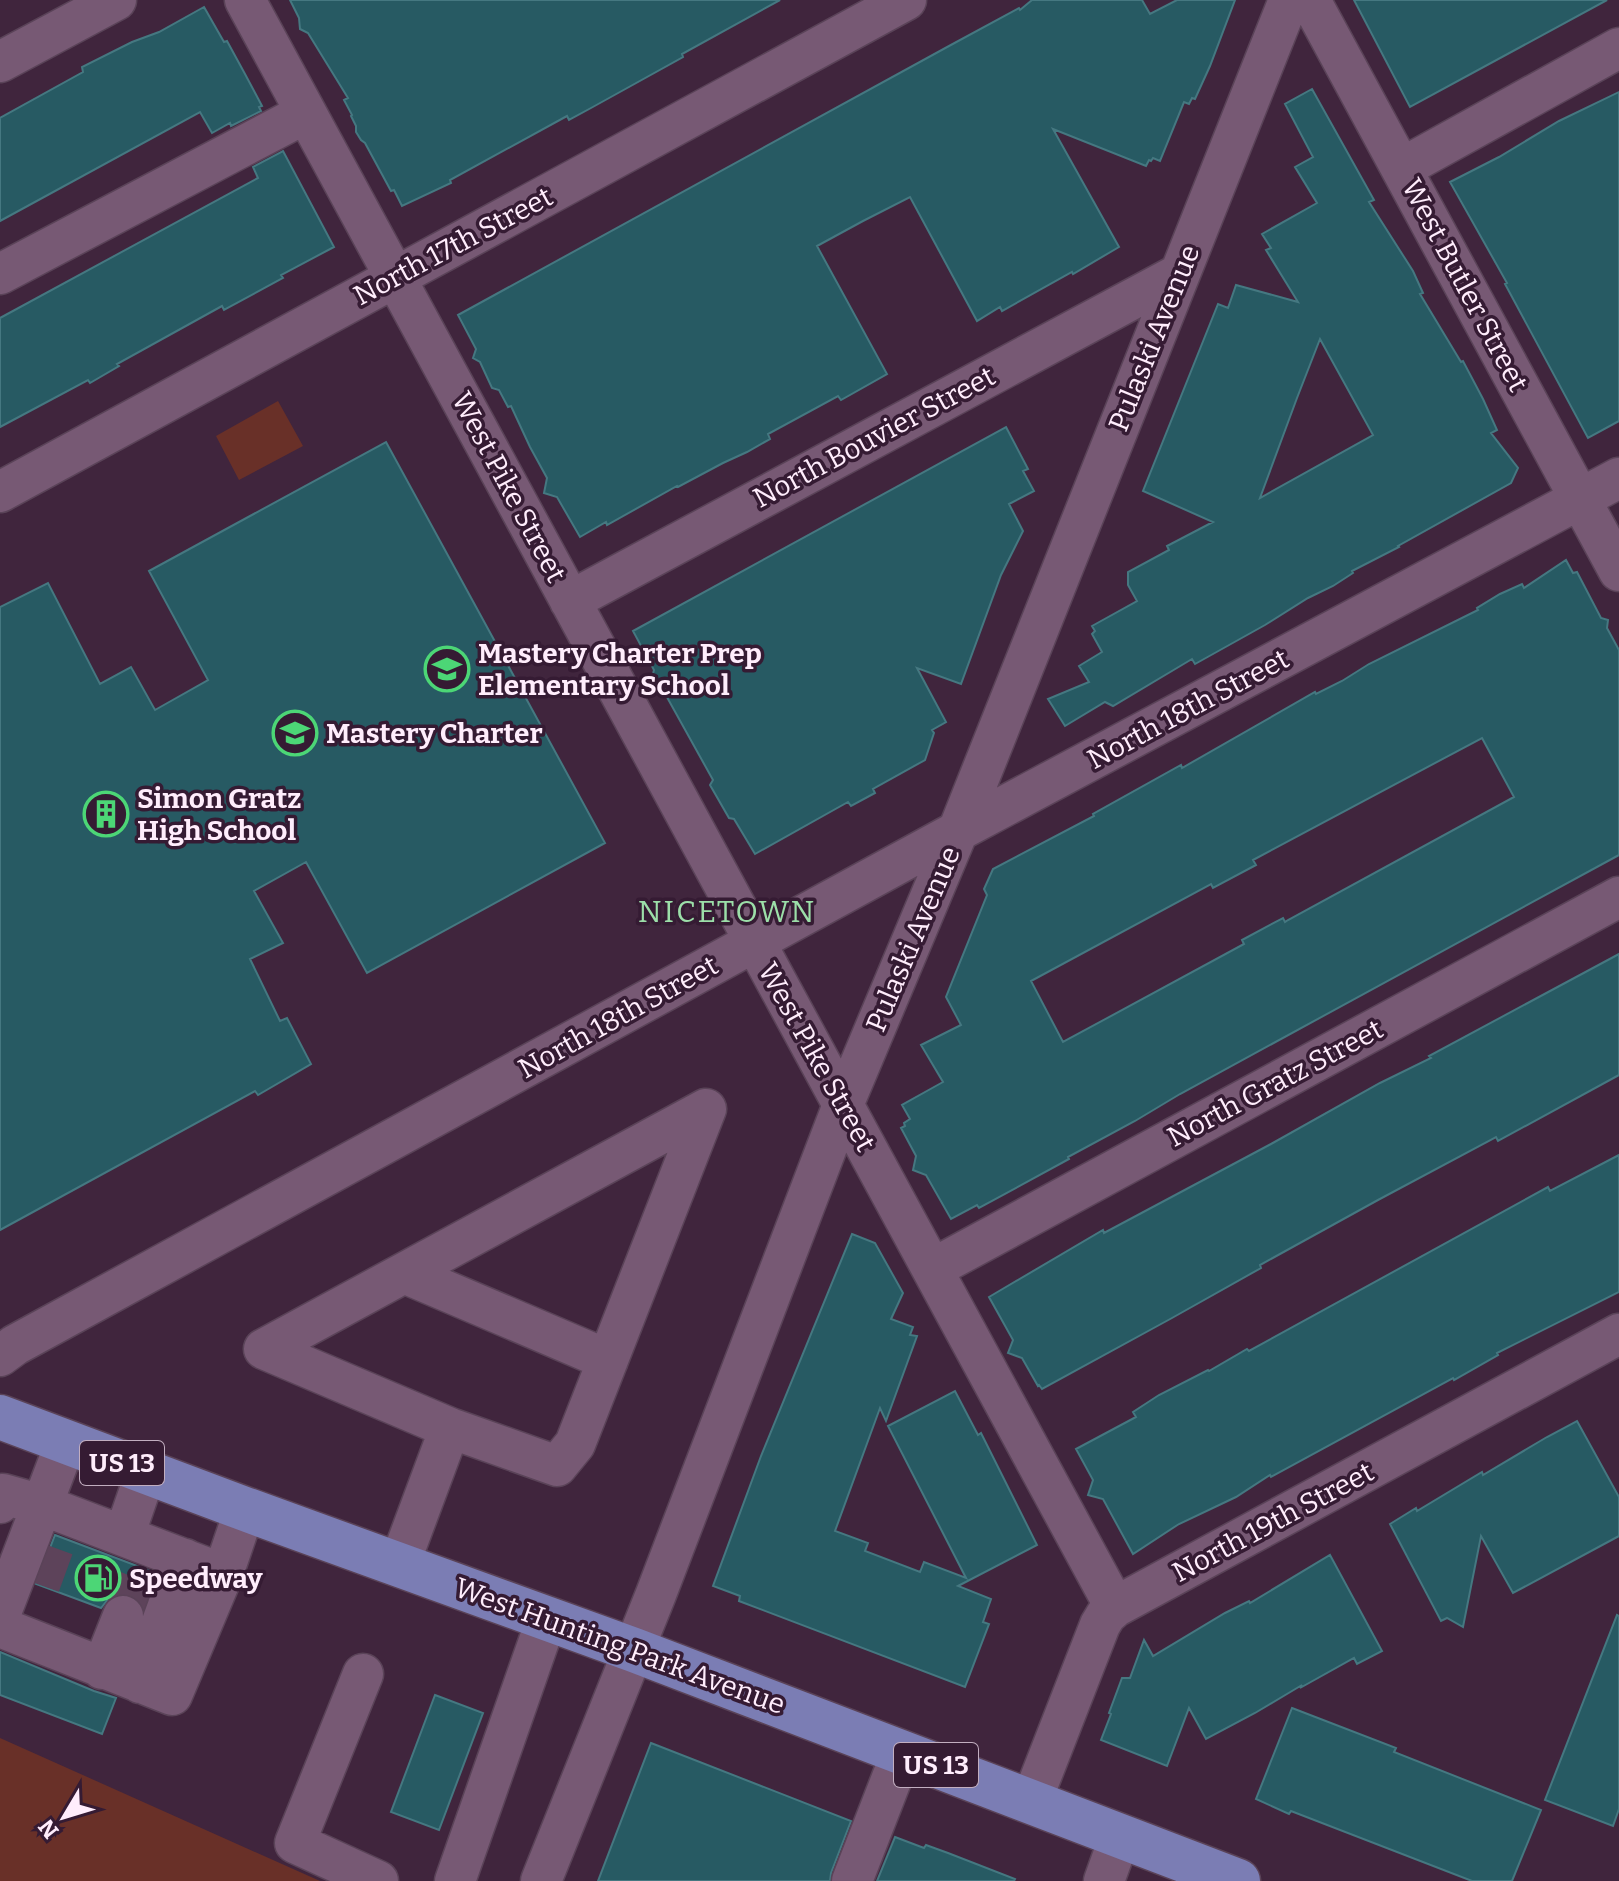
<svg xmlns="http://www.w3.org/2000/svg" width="1619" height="1881" viewBox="0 0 1619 1881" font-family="Bitter,serif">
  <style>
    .green { fill: #693028 }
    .building { fill: #275a63; stroke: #457881; stroke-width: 2; fill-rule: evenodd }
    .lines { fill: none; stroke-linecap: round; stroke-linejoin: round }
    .minor-tunnel { stroke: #5d435a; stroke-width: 40; stroke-dasharray: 40 20; stroke-linecap: butt }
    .minor-casing { stroke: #5a4358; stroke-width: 43 }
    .major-casing { stroke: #5a4358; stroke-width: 47 }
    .minor { stroke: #775974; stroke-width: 40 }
    .major { stroke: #7b7db4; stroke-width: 44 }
    .labels { text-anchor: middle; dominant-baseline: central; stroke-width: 7; stroke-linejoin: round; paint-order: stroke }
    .shield { fill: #351b33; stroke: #c2aec0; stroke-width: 2 }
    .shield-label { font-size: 26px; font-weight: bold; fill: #ffedfc }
    .street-label { font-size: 28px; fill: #ffedfc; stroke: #351b33 }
    .poi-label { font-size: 28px; font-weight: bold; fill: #ffedfc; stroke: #351b33; text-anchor: start }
    .neighbourhood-label { font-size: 30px; letter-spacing: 2px; fill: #9cdfa9; stroke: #351b33 }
  </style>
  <rect width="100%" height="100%" fill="#40253d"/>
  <path class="green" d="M 278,401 L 303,446 L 239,480 L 216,436 Z
    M 0,1738 L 320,1881 L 0,1881 Z"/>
  <path class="building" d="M 290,0 L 780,0 L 682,54 L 683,57 L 591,108 L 569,120 L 567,116 L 450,180 L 451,183 L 402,206 L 394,190 L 391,191 L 365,143 L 361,140 L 356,132 L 356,126 L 351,116 L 352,115 L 344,100 L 348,98 L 308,33 L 300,29 L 299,18 Z
    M 1032,0 L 1142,0 L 1150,14 L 1177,0 L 1235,0 L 1210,66 L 1195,99 L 1192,98 L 1189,104 L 1184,102 L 1160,161 L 1153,158 L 1151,161 L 1149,160 L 1146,166 L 1053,129 L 1119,247 L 1073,274 L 1072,272 L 1002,311 L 1000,307 L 977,321 L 910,197 L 863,221 L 817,246 L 887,374 L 841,400 L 838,396 L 768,434 L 770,439 L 747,452 L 723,463 L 678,487 L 677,486 L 607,525 L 606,522 L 580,537 L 557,497 L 544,493 L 547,478 L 530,447 L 511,406 L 508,407 L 499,390 L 492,388 L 480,362 L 473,358 L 476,349 L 458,315 L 949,46 L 1019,8 L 1020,10 Z
    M 1354,0 L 1607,0 L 1410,107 Z
    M 204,7 L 224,42 L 227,41 L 245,74 L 262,106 L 259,107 L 261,111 L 231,126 L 230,123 L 212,133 L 200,112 L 0,221 L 0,118 L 83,72 L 82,67 L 132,42 L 159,32 Z
    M 1312,89 L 1374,200 L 1369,202 L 1413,271 L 1423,293 L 1420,294 L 1461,362 L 1463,361 L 1483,399 L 1497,430 L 1491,433 L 1518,468 L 1511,483 L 1398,546 L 1399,547 L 1352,571 L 1353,573 L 1333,586 L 1308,598 L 1265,625 L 1195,664 L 1192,659 L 1113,706 L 1105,702 L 1065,726 L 1048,699 L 1089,682 L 1079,666 L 1102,652 L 1092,634 L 1095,631 L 1092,626 L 1137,601 L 1128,585 L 1128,572 L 1169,550 L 1167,546 L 1213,522 L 1143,491 L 1218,304 L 1228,308 L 1236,285 L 1298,302 L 1266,250 L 1271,248 L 1262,234 L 1317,203 L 1295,167 L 1313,157 L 1285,104 ZM 1320,339 L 1373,435 L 1260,498 L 1297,398 Z
    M 1619,92 L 1619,421 L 1588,438 L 1505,284 L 1507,283 L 1450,182 L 1499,157 L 1559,121 Z
    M 283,151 L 334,247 L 281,275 L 283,278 L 224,310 L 222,306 L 117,364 L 119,366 L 90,383 L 88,380 L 0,427 L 0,318 L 258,178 L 253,167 Z
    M 1006,427 L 1028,469 L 1023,471 L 1034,491 L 1009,504 L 1023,531 L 1001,575 L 961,684 L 917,668 L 946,722 L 932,730 L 934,733 L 925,760 L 873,789 L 875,793 L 851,806 L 848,802 L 755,854 L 734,819 L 729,818 L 710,785 L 713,780 L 663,690 L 650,684 L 654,670 L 633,631 Z
    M 386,442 L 605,843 L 367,973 L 306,862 L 254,891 L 283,943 L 250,959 L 280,1021 L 287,1018 L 311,1064 L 258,1095 L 255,1091 L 0,1230 L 0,607 L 48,583 L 100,684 L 131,667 L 155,710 L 208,680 L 149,571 Z
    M 1566,560 L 1573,573 L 1577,572 L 1601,618 L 1608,620 L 1607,628 L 1619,650 L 1619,855 L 1180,1094 L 1135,1121 L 1068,1157 L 1069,1159 L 979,1208 L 977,1205 L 951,1219 L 926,1175 L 913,1170 L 916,1156 L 901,1128 L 905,1126 L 904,1123 L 910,1119 L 902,1105 L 943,1082 L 921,1045 L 961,1025 L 946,997 L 987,895 L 984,889 L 993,869 L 1094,816 L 1093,814 L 1181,765 L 1182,768 L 1315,692 L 1316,694 L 1342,681 L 1369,664 L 1478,610 L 1477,608 L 1500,594 L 1522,584 L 1524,588 ZM 1482,738 L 1514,797 L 1288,920 L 1285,922 L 1283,918 L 1242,940 L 1244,944 L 1063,1042 L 1031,981 L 1211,884 L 1213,888 L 1256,865 L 1253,860 Z
    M 1619,954 L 1619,1075 L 1498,1141 L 1496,1137 L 1378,1200 L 1260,1265 L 1261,1268 L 1172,1318 L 1042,1389 L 1039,1385 L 1038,1386 L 1022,1358 L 1008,1353 L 1013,1340 L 989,1297 L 1103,1230 L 1104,1233 L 1271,1144 L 1380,1083 L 1431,1058 L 1429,1056 Z
    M 1619,1155 L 1619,1292 L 1497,1353 L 1498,1355 L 1454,1380 L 1453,1378 L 1271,1477 L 1270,1475 L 1236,1497 L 1179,1524 L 1133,1554 L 1103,1499 L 1088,1495 L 1093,1480 L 1076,1449 L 1136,1417 L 1133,1412 L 1159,1395 L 1208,1370 L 1209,1371 L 1247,1349 L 1249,1351 L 1548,1187 L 1550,1191 Z
    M 852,1234 L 875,1243 L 903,1293 L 891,1319 L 913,1327 L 910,1335 L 917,1336 L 886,1421 L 880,1408 L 835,1531 L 868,1543 L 865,1551 L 920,1572 L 924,1562 L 966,1578 L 888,1426 L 955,1391 L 978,1435 L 981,1433 L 1037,1545 L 958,1586 L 991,1599 L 983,1622 L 989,1624 L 965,1687 L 739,1601 L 740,1596 L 713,1586 L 761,1456 Z
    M 1577,1421 L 1619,1497 L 1619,1536 L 1513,1593 L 1481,1536 L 1463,1627 L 1447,1618 L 1441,1621 L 1390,1524 L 1416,1508 L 1417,1511 L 1482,1472 L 1483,1475 L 1547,1437 Z
    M 55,1535 L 156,1573 L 143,1607 L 140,1601 L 132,1595 L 120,1593 L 109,1598 L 101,1608 L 36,1584 Z
    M 1330,1555 L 1382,1651 L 1357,1664 L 1354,1658 L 1300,1688 L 1302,1685 L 1255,1713 L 1206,1739 L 1189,1708 L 1167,1766 L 1101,1740 L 1111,1714 L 1109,1713 L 1122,1678 L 1130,1678 L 1144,1640 L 1153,1656 L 1225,1613 L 1249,1601 L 1250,1603 Z
    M 1617,1615 L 1619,1616 L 1619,1809 L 1613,1826 L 1545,1800 Z
    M 0,1652 L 94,1691 L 116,1698 L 102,1734 L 0,1695 Z
    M 435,1695 L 483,1713 L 439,1830 L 391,1812 Z
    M 1292,1708 L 1396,1748 L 1394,1752 L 1541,1810 L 1512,1881 L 1472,1881 L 1291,1811 L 1289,1814 L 1256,1799 Z
    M 651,1743 L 851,1821 L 831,1873 L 830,1881 L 598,1881 Z
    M 895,1837 L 924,1848 L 926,1845 L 948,1853 L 1015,1879 L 1014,1881 L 877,1881 Z"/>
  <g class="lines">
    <path class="minor-tunnel" d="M 40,1585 L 60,1530
      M 123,1616 L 145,1562"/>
    <g class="minor-casing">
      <path id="minor" d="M 245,0 L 1115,1607
        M 1310,0 L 1619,571
        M 0,62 L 116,0
        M 1402,168 L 1619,48
        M 0,274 L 306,113
        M 0,492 L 906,0
        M 570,601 L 1179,274
        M 932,1269 L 1619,897
        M 404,1273 L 608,1360
        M 0,1356 L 15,1345 L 958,831 L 1619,478
        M 0,1503 L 3,1494 L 42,1505 L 66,1442
        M 124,1536 L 146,1472
        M 399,1565 L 450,1428 L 264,1349 L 706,1109 L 575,1444 L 557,1466 L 450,1428
        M 0,1615 L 42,1505 L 223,1574
        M 0,1627 L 172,1695 L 223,1574 L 245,1509
        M 102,1669 L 123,1616
        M 363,1674 L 295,1843 L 378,1881
        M 140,1683 L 185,1559
        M 1031,1802 L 1100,1625 L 1106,1615 L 1115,1607 L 1619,1334
        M 455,1881 L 547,1618
        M 541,1881 L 656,1594 L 843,1105 L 958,831 L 1289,0
        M 852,1881 L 902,1752
        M 1104,1881 L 1120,1836"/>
    </g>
    <g class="major-casing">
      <path id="major" d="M 0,1417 L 245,1509 L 634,1650 L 1238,1881"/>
    </g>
    <use href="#minor" class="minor"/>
    <use href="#major" class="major"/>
  </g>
  <defs>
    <g id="school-ring" transform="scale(2.3)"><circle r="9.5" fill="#351b33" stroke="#4cd676" stroke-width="1.5"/><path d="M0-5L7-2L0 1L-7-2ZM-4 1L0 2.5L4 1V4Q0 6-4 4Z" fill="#4cd676"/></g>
    <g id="building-ring" transform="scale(2.3)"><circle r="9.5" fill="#351b33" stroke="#4cd676" stroke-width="1.5"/><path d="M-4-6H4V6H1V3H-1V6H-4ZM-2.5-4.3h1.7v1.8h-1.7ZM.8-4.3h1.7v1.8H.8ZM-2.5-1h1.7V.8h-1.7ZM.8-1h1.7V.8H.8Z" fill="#4cd676"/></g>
    <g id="fuel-ring" transform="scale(2.3)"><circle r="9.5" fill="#351b33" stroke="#4cd676" stroke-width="1.5"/><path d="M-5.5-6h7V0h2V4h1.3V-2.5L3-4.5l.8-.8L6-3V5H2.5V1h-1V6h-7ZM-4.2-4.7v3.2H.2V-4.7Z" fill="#4cd676"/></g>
  </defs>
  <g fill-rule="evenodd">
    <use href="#school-ring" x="447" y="669"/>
    <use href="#school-ring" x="295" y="733"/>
    <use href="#building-ring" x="106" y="814"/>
    <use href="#fuel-ring" x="98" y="1578"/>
  </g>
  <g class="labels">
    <g class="shield">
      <rect x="80" y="1441" width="84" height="44" rx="6"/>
      <rect x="894" y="1743" width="84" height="44" rx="6"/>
    </g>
    <g class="shield-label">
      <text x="122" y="1463">US 13</text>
      <text x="936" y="1765">US 13</text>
    </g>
    <g class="street-label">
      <text transform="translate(453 246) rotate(-28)">North 17th Street</text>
      <text transform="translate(1465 285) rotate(62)">West Butler Street</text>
      <text transform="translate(1154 338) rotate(-68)">Pulaski Avenue</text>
      <text transform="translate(874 437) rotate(-28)">North Bouvier Street</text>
      <text transform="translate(509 487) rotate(62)">West Pike Street</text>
      <text transform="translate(1188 709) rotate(-28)">North 18th Street</text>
      <text transform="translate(913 939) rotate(-67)">Pulaski Avenue</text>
      <text transform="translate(618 1017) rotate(-29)">North 18th Street</text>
      <text transform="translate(817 1057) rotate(61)">West Pike Street</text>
      <text transform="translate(1275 1083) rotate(-28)">North Gratz Street</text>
      <text transform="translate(1273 1522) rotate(-28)">North 19th Street</text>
      <text transform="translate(620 1646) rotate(20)">West Hunting Park Avenue</text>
    </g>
    <g class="poi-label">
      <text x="478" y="653">Mastery Charter Prep<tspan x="478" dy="32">Elementary School</tspan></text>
      <text x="326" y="733">Mastery Charter</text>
      <text x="137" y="798">Simon Gratz<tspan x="137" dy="32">High School</tspan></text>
      <text x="129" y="1578">Speedway</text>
    </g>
    <g class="neighbourhood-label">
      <text x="727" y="912">NICETOWN</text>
    </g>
  </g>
  <g transform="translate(64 1817) rotate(232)" stroke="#351b33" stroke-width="6" paint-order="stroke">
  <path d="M0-6L14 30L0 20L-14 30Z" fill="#ffedfc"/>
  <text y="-12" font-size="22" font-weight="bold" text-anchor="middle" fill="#ffedfc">N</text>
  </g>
</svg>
